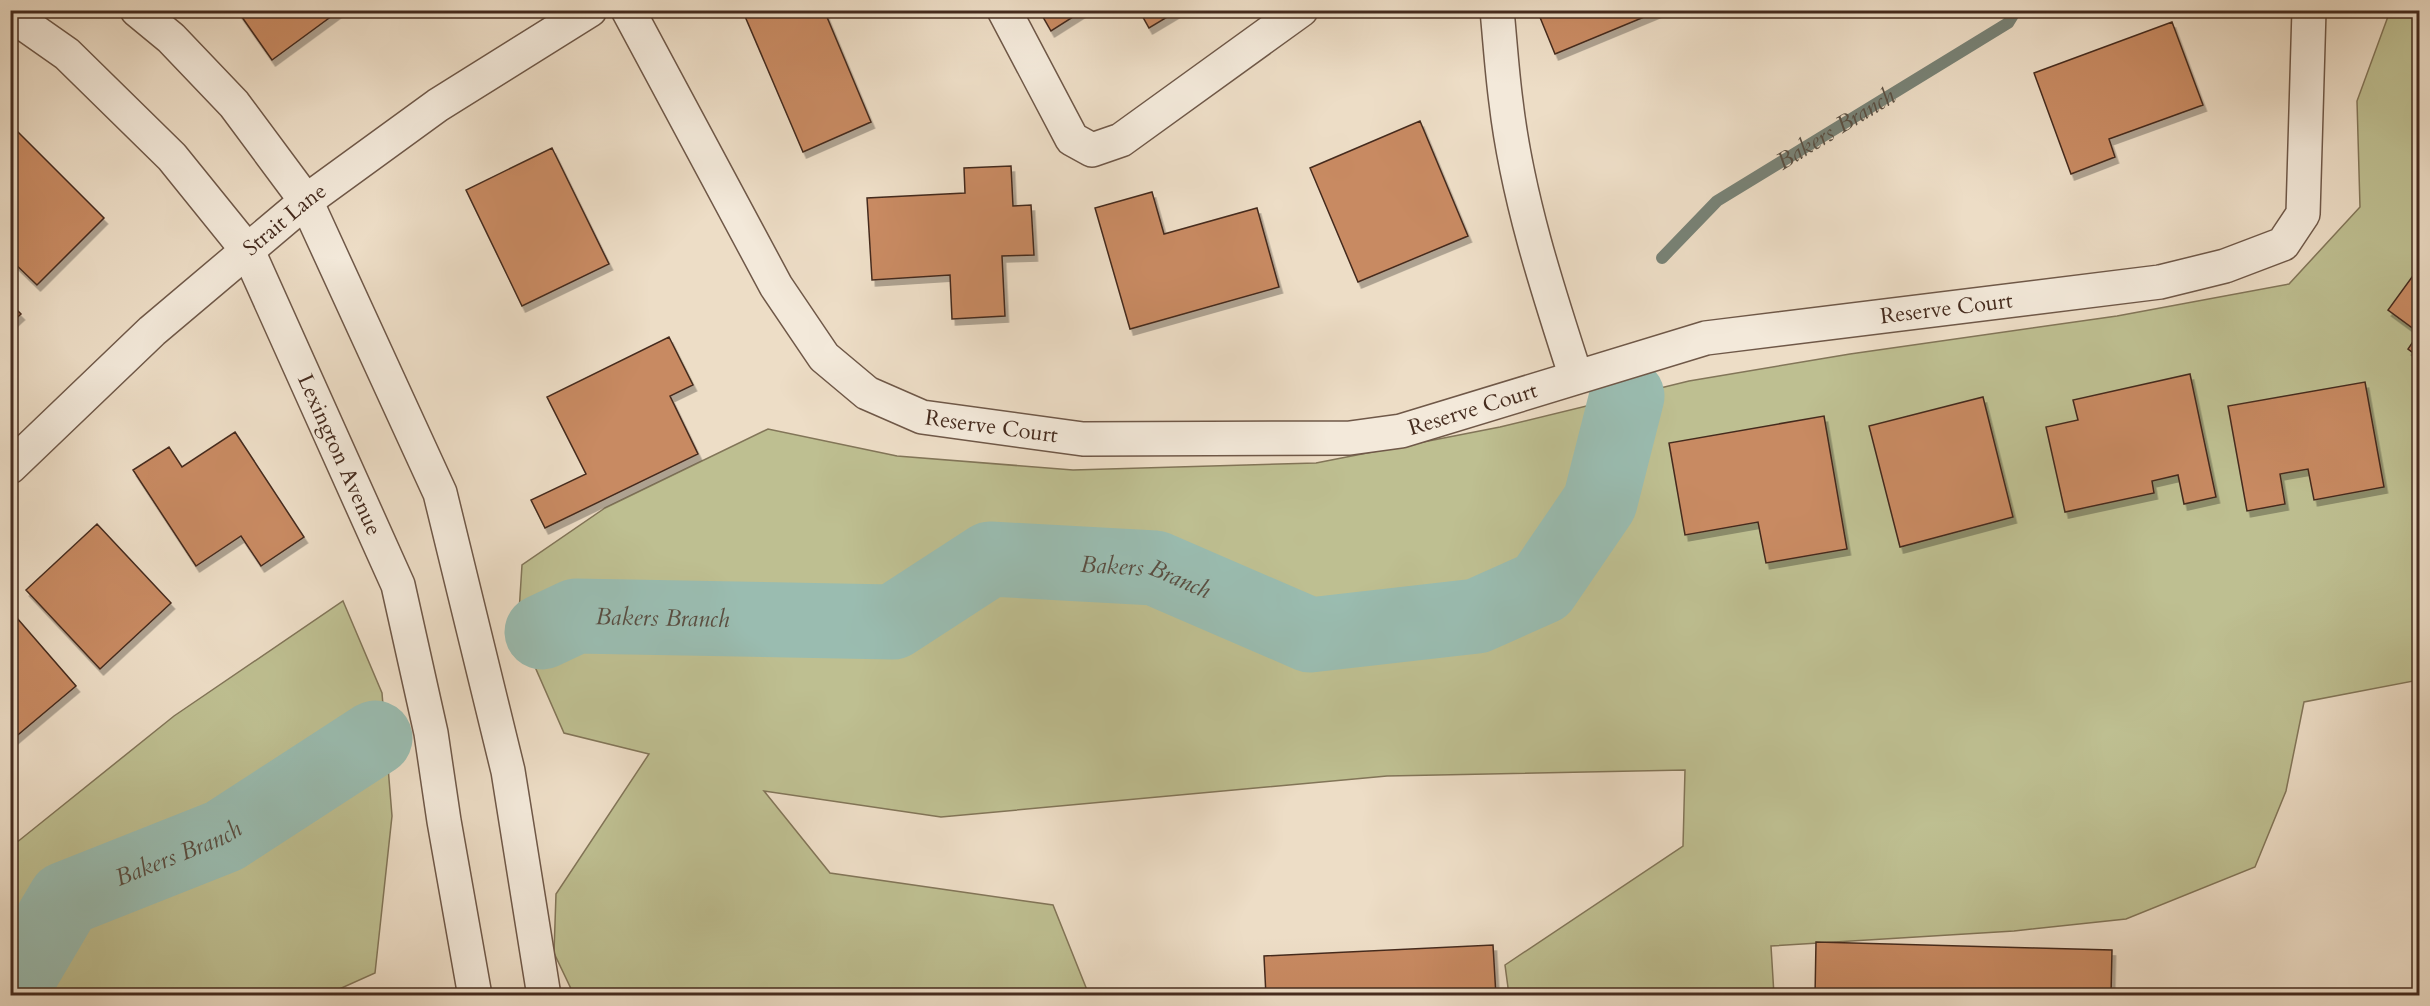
<svg xmlns="http://www.w3.org/2000/svg" width="2430" height="1006" viewBox="0 0 2430 1006" font-family="Cardo,serif">
  <style>
    .green { fill: #bebf91; stroke: #827558; stroke-width: 1.5 }
    .lines { fill: none; stroke-linecap: round; stroke-linejoin: round }
    .stream { stroke: #788276; stroke-width: 12 }
    .river { stroke: #9abcb0; stroke-width: 75 }
    .building { fill: #c88a62; stroke: #452b1e; stroke-width: 1.5; filter: url(#shadow) }
    .minor-casing { stroke: #6f5848; stroke-width: 36 }
    .minor { stroke: #f3e9da; stroke-width: 33 }
    .labels { text-anchor: middle; dominant-baseline: central; stroke-width: 4.5; stroke-linejoin: round; paint-order: stroke }
    .street-label { font-size: 22px; fill: #452b1e; stroke: #f3e9da }
    .water-label { font-size: 24px; font-style: italic; fill: #5a4f42; stroke: #f3e9da }
  </style>
  <defs>
    <filter id="shadow"><feDropShadow dx="3.5" dy="6" stdDeviation="0" flood-color="#0004"/></filter>
  </defs>
  <rect width="100%" height="100%" fill="#edddc6"/>
  <filter id="stains"><feTurbulence type="fractalNoise" baseFrequency=".00333" numOctaves="4"/><feColorMatrix values="0 0 0 0 .2 0 0 0 0 .09 0 0 0 0 .02 0 0 0 .5 -.17"/></filter>
  <radialGradient id="worn" r=".72"><stop offset=".6" stop-color="#630" stop-opacity="0"/><stop offset="1" stop-color="#630" stop-opacity=".3"/></radialGradient>
  <path class="green" d="M 2390,11 L 2419,11 L 2419,680 L 2304,702 L 2286,791 L 2255,867 L 2126,919 L 2014,931 L 1771,946 L 1774,995 L 1509,995 L 1505,965 L 1683,846 L 1685,770 L 1387,776 L 941,817 L 764,791 L 830,873 L 1053,905 L 1089,995 L 574,995 L 554,953 L 556,894 L 649,754 L 564,733 L 518,628 L 522,565 L 605,508 L 768,429 L 897,456 L 1073,470 L 1316,463 L 1500,427 L 1689,381 L 1850,354 L 2117,316 L 2289,284 L 2360,207 L 2357,101 Z
    M 343,601 L 382,693 L 392,816 L 375,973 L 326,995 L 11,995 L 11,847 L 174,716 Z"/>
  <g class="lines">
    <path class="stream" id="s1" d="M 1662,258 L 1717,201 L 2008,23 L 2016,10"/>
    <g class="river">
      <path id="s2" d="M 542,632 L 576,616 L 893,622 L 990,559 L 1155,568 L 1310,635 L 1477,616 L 1542,587 L 1600,502 L 1627,396"/>
      <path id="s3" d="M 10,992 L 65,899 L 224,836 L 375,738"/>
    </g>
  </g>
  <path class="building" d="M 237,10 L 340,10 L 272,60 Z
    M 752,10 L 824,10 L 871,122 L 803,152 L 744,14 Z
    M 1039,10 L 1084,10 L 1051,31 Z
    M 1139,10 L 1179,10 L 1149,28 Z
    M 1537,10 L 1661,10 L 1555,54 Z
    M 2172,22 L 2203,105 L 2109,139 L 2115,157 L 2071,174 L 2034,73 Z
    M 2417,74 L 2420,74 L 2420,123 L 2417,123 Z
    M 1420,121 L 1468,236 L 1358,282 L 1310,168 Z
    M 16,130 L 104,218 L 37,285 L 10,259 L 10,135 Z
    M 552,148 L 609,264 L 522,306 L 466,190 Z
    M 1011,166 L 1013,206 L 1031,205 L 1034,255 L 1002,256 L 1005,316 L 952,319 L 950,275 L 872,280 L 867,198 L 965,193 L 964,168 Z
    M 1152,192 L 1164,234 L 1257,208 L 1279,287 L 1130,329 L 1095,208 Z
    M 2420,266 L 2420,358 L 2408,349 L 2419,333 L 2388,310 Z
    M 10,303 L 21,314 L 10,324 Z
    M 669,337 L 693,385 L 670,396 L 698,454 L 545,528 L 531,500 L 586,474 L 547,397 Z
    M 2190,374 L 2216,497 L 2184,504 L 2178,475 L 2152,481 L 2154,493 L 2065,512 L 2046,427 L 2078,420 L 2073,400 Z
    M 2365,382 L 2384,487 L 2314,500 L 2308,469 L 2280,474 L 2285,504 L 2247,511 L 2228,406 Z
    M 1983,397 L 2013,517 L 1900,547 L 1869,426 Z
    M 1824,416 L 1847,549 L 1766,563 L 1758,522 L 1685,535 L 1669,443 Z
    M 235,432 L 304,537 L 261,566 L 241,536 L 196,566 L 133,470 L 169,447 L 182,467 Z
    M 97,524 L 171,603 L 100,669 L 26,590 Z
    M 10,610 L 76,686 L 13,739 L 10,736 Z
    M 1816,942 L 2112,950 L 2111,996 L 1815,996 Z
    M 1493,945 L 1496,996 L 1266,996 L 1264,956 Z"/>
  <g class="lines">
    <g class="minor-casing">
      <g id="minor">
        <path d="M 137,10 L 171,38 L 234,104 L 306,201 L 440,493 L 508,771 L 544,996"/>
        <path id="s4" d="M 628,10 L 776,286 L 824,357 L 867,393 L 922,417 L 1083,439 L 1350,438 L 1401,431 L 1706,338 L 2160,282 L 2225,266 L 2283,244 L 2303,214 L 2309,10"/>
        <path d="M 1004,10 L 1072,139 L 1092,150 L 1121,140 L 1301,10"/>
        <path d="M 1497,10 C 1500,41 1502,72 1506,102 C 1517,196 1547,288 1576,377"/>
        <path id="s5" d="M 10,14 L 67,54 L 172,157 L 248,251 L 398,585 L 431,733 L 444,821 L 475,996"/>
        <path id="s6" d="M 10,467 L 152,331 L 306,201 L 438,105 L 590,10"/>
      </g>
    </g>
    <use href="#minor" class="minor"/>
  </g>
  <g class="labels">
    <g class="street-label">
      <text stroke="none"><textPath href="#s6" startOffset="370">Strait Lane</textPath></text>
      <text stroke="none"><textPath href="#s4" startOffset="1557">Reserve Court</textPath></text>
      <text stroke="none"><textPath href="#s4" startOffset="1071">Reserve Court</textPath></text>
      <text stroke="none"><textPath href="#s4" startOffset="585">Reserve Court</textPath></text>
      <text stroke="none"><textPath href="#s5" startOffset="561">Lexington Avenue</textPath></text>
    </g>
    <g class="water-label">
      <text stroke="none"><textPath href="#s1" startOffset="218">Bakers Branch</textPath></text>
      <text stroke="none"><textPath href="#s2" startOffset="628">Bakers Branch</textPath></text>
      <text stroke="none"><textPath href="#s2" startOffset="124">Bakers Branch</textPath></text>
      <text stroke="none"><textPath href="#s3" startOffset="230">Bakers Branch</textPath></text>
    </g>
  </g>
  <rect width="2430" height="1006" fill="none" stroke="#edddc6" stroke-width="36"/>
  <rect x="12" y="12" width="2406" height="982" fill="none" stroke="#452b1e" stroke-width="3"/>
  <rect x="18" y="18" width="2394" height="970" fill="none" stroke="#452b1e" stroke-width="1.5"/>
  <rect width="100%" height="100%" filter="url(#stains)"/>
  <rect width="100%" height="100%" fill="url(#worn)"/>
</svg>
